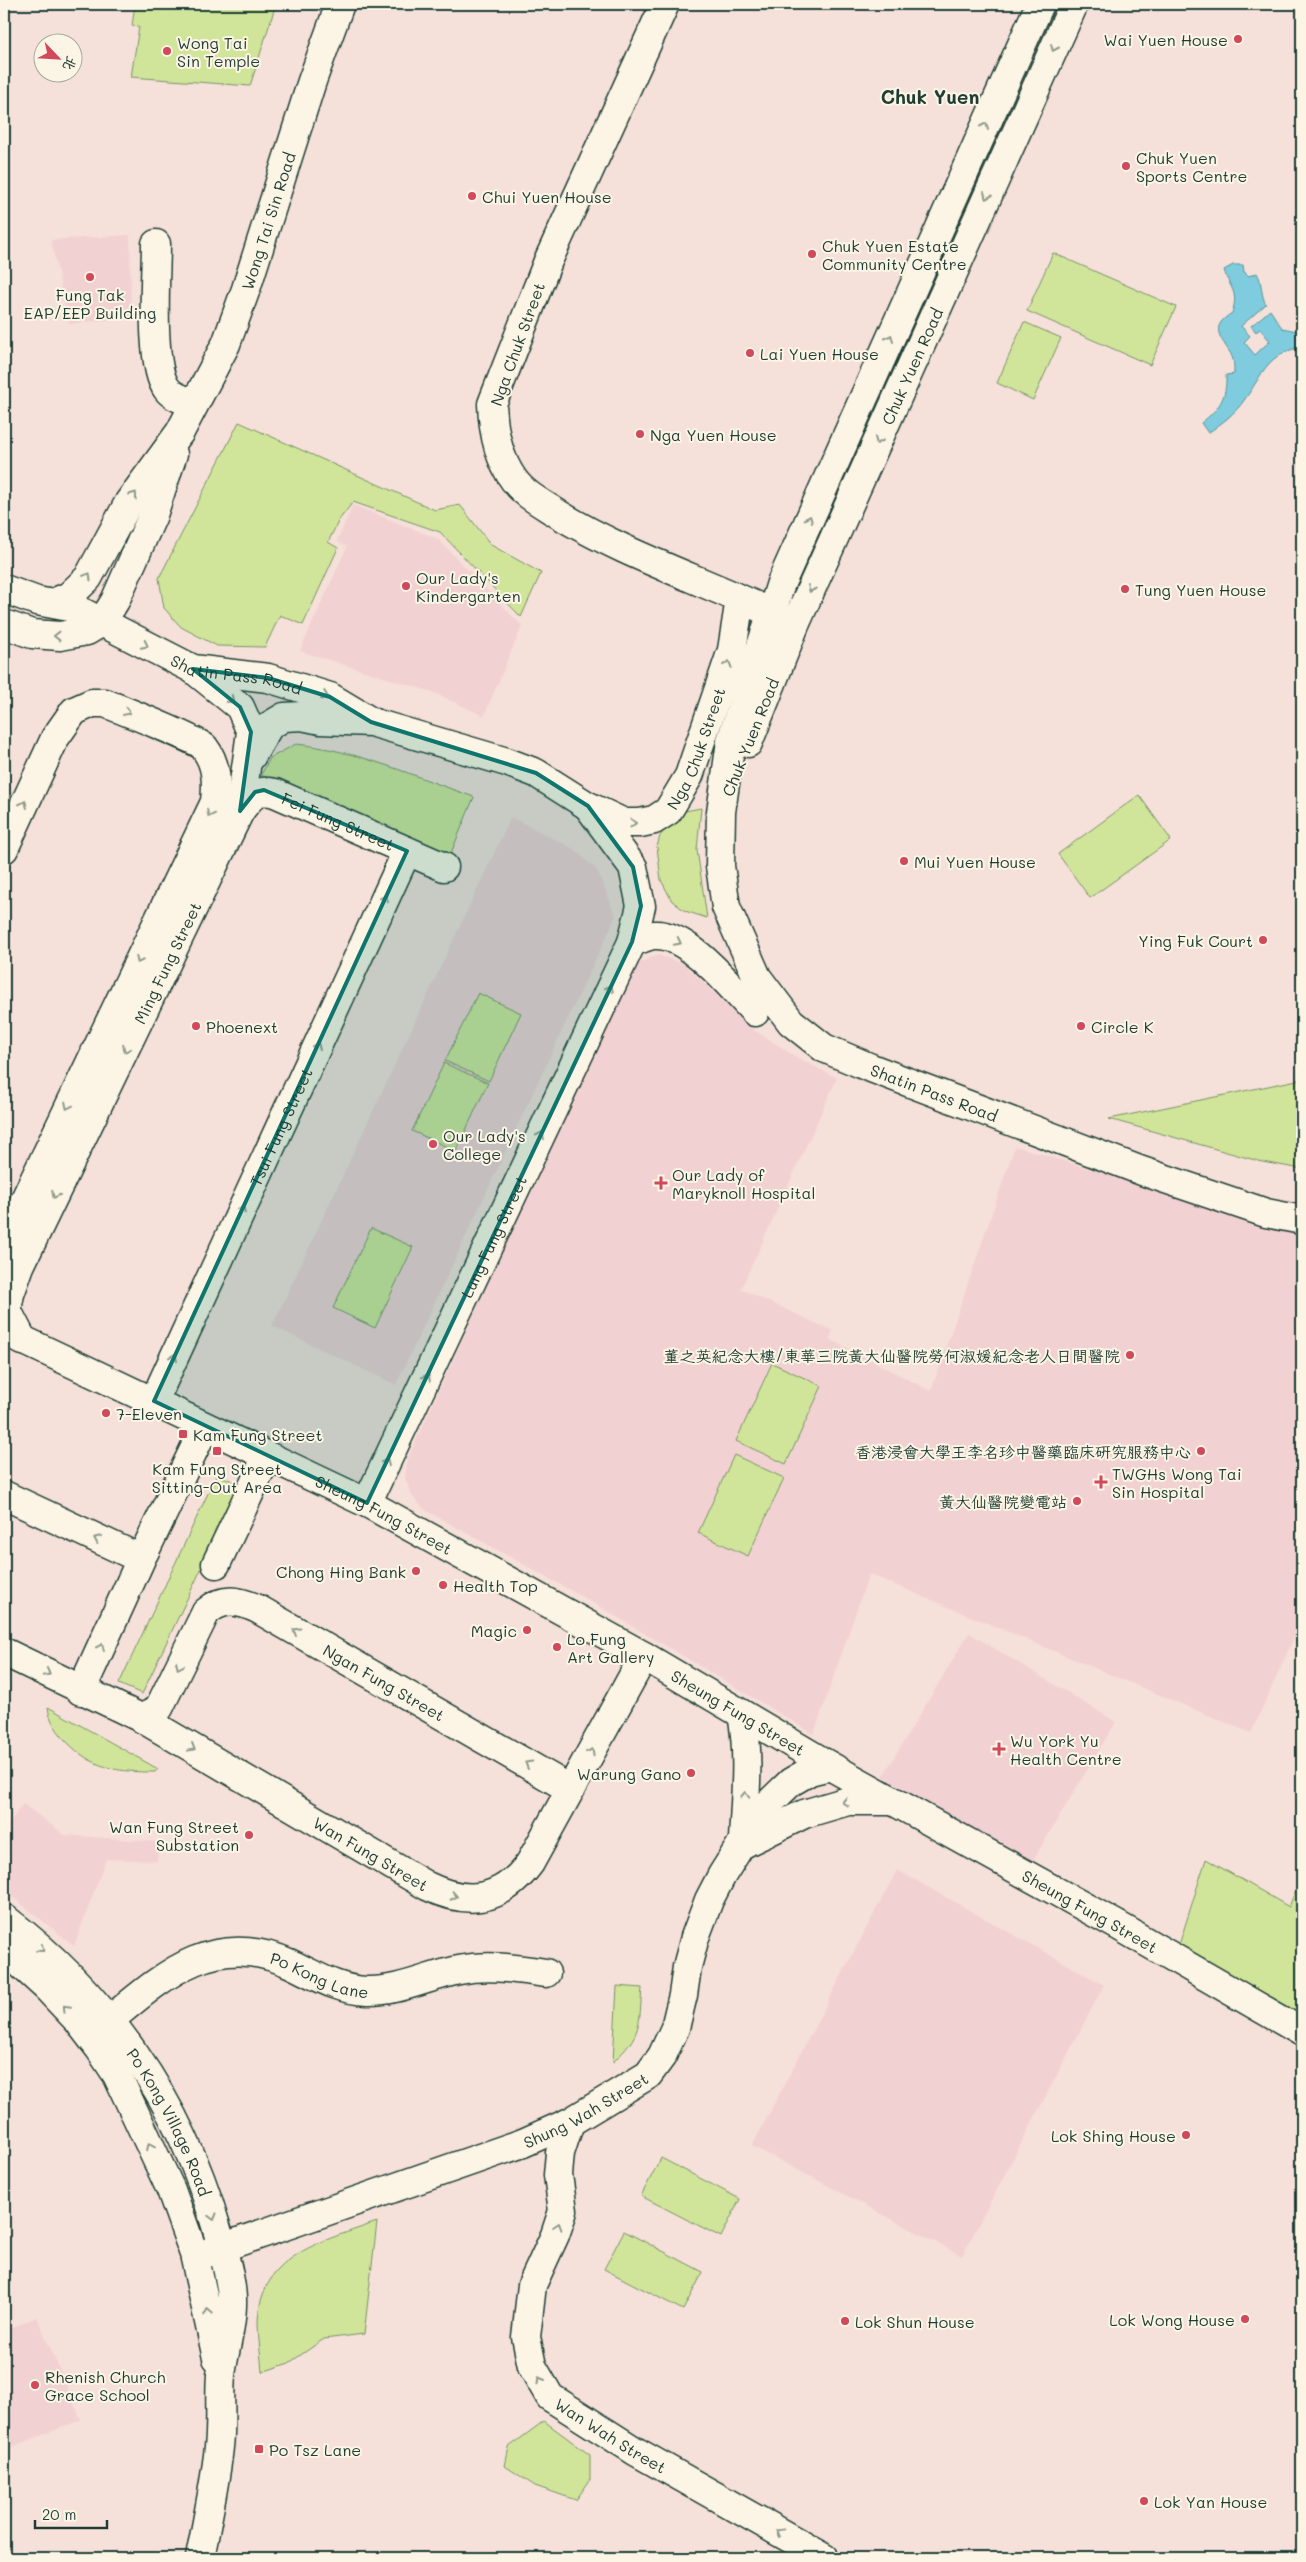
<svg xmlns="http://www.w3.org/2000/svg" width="1306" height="2562" viewBox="0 0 1306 2562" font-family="Mali,'LXGW WenKai TC',sans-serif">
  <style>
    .built { fill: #f2d1d2 }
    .green { fill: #d0e59a; stroke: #789167 }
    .water { fill: #7eccdd; stroke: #589399 }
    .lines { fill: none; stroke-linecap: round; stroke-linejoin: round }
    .street-casing { stroke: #1f3d34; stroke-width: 31 }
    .secondary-casing { stroke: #1f3d34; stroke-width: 31 }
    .street { stroke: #fcf5e5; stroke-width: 28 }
    .secondary { stroke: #fcf5e5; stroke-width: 28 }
    .oneway { stroke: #8e998c }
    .marked { fill: #0f766e; fill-opacity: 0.2; stroke: #0f766e; stroke-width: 4; stroke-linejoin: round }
    .poi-dot { fill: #d1495b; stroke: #fcf5e5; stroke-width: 2 }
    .labels { text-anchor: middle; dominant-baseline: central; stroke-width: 4; stroke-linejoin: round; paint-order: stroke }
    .poi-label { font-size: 16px; fill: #1f3d34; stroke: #fcf5e5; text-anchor: start }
    .street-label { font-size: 16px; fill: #1f3d34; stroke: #fcf5e5 }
    .quarter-label { font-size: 19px; font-weight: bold; fill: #1f3d34; stroke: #fcf5e5 }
  </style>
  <rect width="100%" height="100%" fill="#f6e0da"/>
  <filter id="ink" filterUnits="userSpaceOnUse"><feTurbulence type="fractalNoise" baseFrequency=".02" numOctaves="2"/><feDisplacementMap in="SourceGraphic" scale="10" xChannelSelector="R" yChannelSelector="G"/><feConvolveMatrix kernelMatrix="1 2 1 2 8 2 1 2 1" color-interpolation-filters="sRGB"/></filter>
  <g filter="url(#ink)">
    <path class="built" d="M 130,235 L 131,317 L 69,324 L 51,240 Z
      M 353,505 L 438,539 L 522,626 L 484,716 L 435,693 L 300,651 L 347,547 L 337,541 Z
      M 511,817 L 574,849 L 597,870 L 616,916 L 396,1385 L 272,1326 Z
      M 657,955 L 684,964 L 754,1030 L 798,1058 L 837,1078 L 741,1289 L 833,1331 L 829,1339 L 931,1391 L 1015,1146 L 1302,1234 L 1302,1620 L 1251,1733 L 869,1574 L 814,1734 L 597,1605 L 425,1510 L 412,1496 L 405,1478 L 408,1458 L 633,966 Z
      M 969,1633 L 1116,1722 L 1030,1865 L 883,1776 Z
      M 23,1804 L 65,1835 L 159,1842 L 157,1861 L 106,1859 L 74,1946 L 4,1890 L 4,1830 Z
      M 897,1870 L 1104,1985 L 962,2256 L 752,2146 Z
      M 37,2317 L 81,2420 L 4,2450 L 4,2331 Z"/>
    <path class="green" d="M 135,4 L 276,4 L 250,86 L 131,77 L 139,27 L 132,26 Z
      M 1053,253 L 1176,307 L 1150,365 L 1027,311 Z
      M 1024,322 L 1061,338 L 1033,400 L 997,383 Z
      M 239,422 L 435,510 L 460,505 L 491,545 L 541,573 L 521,617 L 440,532 L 353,502 L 339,520 L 328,542 L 338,548 L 303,625 L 280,615 L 265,647 L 217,646 L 181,627 L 164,608 L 159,578 Z
      M 296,744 C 357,750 416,777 474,797 L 449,858 L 261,775 L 270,758 Z
      M 1139,795 L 1171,840 L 1090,898 L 1058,854 Z
      M 701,808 L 697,850 L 707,918 L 685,911 L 672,901 L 661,880 L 657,847 L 660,836 L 669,824 L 685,811 Z
      M 478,993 L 521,1013 L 489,1081 L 445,1061 Z
      M 444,1063 L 488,1083 L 456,1151 L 412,1131 Z
      M 1302,1079 L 1302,1169 L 1262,1162 L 1109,1119 Z
      M 371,1228 L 413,1247 L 375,1328 L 333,1308 Z
      M 772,1363 L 822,1386 L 786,1464 L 736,1441 Z
      M 734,1455 L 784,1478 L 748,1556 L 698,1533 Z
      M 217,1474 L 241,1485 L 142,1694 L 119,1684 Z
      M 48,1707 L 158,1769 L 155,1772 C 117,1772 93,1769 66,1741 C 58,1732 49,1720 48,1707 Z
      M 1206,1859 L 1289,1907 L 1302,1874 L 1302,2015 L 1179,1945 Z
      M 617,1986 L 642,1988 C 639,2025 642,2035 613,2062 Z
      M 661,2158 L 740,2199 L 721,2237 L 641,2196 Z
      M 377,2222 L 364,2334 L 324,2339 L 289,2363 L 262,2372 C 261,2356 258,2338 258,2322 C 260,2254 324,2241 377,2222 Z
      M 624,2231 L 703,2272 L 683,2310 L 604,2269 Z
      M 544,2421 L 590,2455 L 590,2480 L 576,2500 L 535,2486 L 505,2466 L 509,2447 Z"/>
    <path class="water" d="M 1233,265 L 1243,265 L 1244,272 L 1249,276 L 1257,273 C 1263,283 1260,294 1266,304 L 1241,326 L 1250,336 L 1244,342 L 1255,355 L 1270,341 L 1260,329 L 1256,332 L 1251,326 L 1270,310 L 1282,328 L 1302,332 L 1302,347 C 1266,354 1264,373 1245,399 C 1235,414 1222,423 1208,433 L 1201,423 C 1219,409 1227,398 1226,375 L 1234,374 C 1234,365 1234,358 1229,351 C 1218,334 1211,326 1232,313 C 1239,291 1230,289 1224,270 Z"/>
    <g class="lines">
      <g class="street-casing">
        <g id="street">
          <path d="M 156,244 C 156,276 149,365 167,389 C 173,397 185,400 194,404"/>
          <path id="s1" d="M 240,811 C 251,797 256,788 275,793 L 444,867"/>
          <path d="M 4,849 L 55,738 L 74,711 L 92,703 L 105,703 C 120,709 198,740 204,747 C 217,764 217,782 215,802 L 4,1243"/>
          <path d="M 632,942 C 639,940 647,936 654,935 C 688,932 733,990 755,1012"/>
          <path id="s2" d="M 154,1401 L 407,851"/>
          <path d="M 4,1495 L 141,1559 L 81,1691"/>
          <path d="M 144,1553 L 199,1439"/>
          <path d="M 216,1564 L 261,1469"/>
          <path id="s3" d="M 4,1652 L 143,1719 L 427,1886 C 468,1906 502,1901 530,1863 L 644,1656"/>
          <path id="s4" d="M 143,1719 L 159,1708 L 206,1612 C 223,1597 238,1600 258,1609 L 570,1789"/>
          <path id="s5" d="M 110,2020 C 165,1974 214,1930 289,1963 C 315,1975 338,1990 367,1991 C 398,1992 429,1976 459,1970 C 489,1964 517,1969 546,1973"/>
          <path id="s6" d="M 570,2122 L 560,2153 L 558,2175 L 563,2211 L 555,2235 L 532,2285 L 526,2337 L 532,2366 L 550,2397 L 635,2451 L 825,2558"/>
        </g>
      </g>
      <g class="secondary-casing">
        <g id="secondary">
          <path d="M 665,4 L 548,261 L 492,404 C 493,430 498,458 514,480 C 524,494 541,503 555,512 C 627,557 710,582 786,620"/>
          <path id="s7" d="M 1040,4 L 781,583 L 731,741 L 721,812 L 720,866 L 726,907 L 757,977 L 791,1022 L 824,1048 L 871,1068 L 1142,1171 L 1266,1213 L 1302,1220"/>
          <path id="s8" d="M 4,589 L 37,601 L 69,607 L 84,613 L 193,669 L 268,678 L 330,697 L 370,721"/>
          <path id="s9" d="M 53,603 L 69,596 L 88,578 L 129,502 L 180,432 L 226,344 L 246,289 L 312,81 L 340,4"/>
          <path d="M 4,624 L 32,634 L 60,636 L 87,631 L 102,622 L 115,601 L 153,515 L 173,454"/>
          <path id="s10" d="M 748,743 L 795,625 L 1074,4"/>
          <path id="s11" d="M 251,757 L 269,726 L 284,717 L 302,716 L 321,720 L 371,722 L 507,762 L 536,773 L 588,806 L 624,823 L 640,823 L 654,820 L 668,811 L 689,776 L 732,650 L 740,599"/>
          <path id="s12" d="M 4,1331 L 367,1503 L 644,1656 L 830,1766 L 1117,1925 L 1302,2032"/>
          <path id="s13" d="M 23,1341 L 7,1310 L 10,1294 L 20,1266 L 240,811 L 251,732 L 240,707 L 193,669"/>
          <path id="s14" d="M 367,1503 L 632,942 L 641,906 L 633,867 L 588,806"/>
          <path d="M 742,1714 C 750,1756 745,1797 743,1840"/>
          <path d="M 743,1844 L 804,1814 L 848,1801 L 890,1801"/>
          <path id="s15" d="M 4,1918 C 106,1995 181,2103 216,2226 C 222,2247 233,2283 232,2304 C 232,2327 224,2352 221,2375 C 219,2398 222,2423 219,2447 C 215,2484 207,2521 200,2558"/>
          <path d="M 4,1949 L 47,1988 L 79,2022 L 99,2048 L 117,2075 L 171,2190 L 194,2254 L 217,2358"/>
          <path id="s16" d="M 195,2257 L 523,2143 L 570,2122 L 648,2075 L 662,2056 L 675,2028 L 683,1995 L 687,1967 L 695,1937 L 709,1900 L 722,1875 L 764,1808 L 791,1782 L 810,1771 L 830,1766"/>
        </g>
      </g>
      <use href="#street" class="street"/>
      <use href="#secondary" class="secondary"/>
    </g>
    <defs><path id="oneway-chevron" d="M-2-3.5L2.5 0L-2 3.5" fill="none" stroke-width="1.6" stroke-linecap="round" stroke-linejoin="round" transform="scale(1.25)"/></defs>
    <g class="oneway">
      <use href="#oneway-chevron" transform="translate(1054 48) rotate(114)"/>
      <use href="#oneway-chevron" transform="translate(985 126) rotate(-66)"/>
      <use href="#oneway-chevron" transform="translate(987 196) rotate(114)"/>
      <use href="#oneway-chevron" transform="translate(890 338) rotate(-66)"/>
      <use href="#oneway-chevron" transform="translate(878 441) rotate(114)"/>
      <use href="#oneway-chevron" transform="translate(134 495) rotate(-54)"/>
      <use href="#oneway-chevron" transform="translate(809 519) rotate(-66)"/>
      <use href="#oneway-chevron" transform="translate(88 576) rotate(-59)"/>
      <use href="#oneway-chevron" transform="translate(811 589) rotate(114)"/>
      <use href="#oneway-chevron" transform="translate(57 636) rotate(180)"/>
      <use href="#oneway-chevron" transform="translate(145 645) rotate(27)"/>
      <use href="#oneway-chevron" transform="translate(728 664) rotate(-73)"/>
      <use href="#oneway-chevron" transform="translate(325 696) rotate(21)"/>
      <use href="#oneway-chevron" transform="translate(231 700) rotate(39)"/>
      <use href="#oneway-chevron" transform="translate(127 712) rotate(24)"/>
      <use href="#oneway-chevron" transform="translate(24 804) rotate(-65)"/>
      <use href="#oneway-chevron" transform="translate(210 814) rotate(116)"/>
      <use href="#oneway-chevron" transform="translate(633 823)"/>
      <use href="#oneway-chevron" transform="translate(385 898) rotate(-65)"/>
      <use href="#oneway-chevron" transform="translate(678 942) rotate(27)"/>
      <use href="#oneway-chevron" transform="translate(139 960) rotate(116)"/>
      <use href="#oneway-chevron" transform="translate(610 988) rotate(-65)"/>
      <use href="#oneway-chevron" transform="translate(317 1046) rotate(-65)"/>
      <use href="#oneway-chevron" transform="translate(126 1049) rotate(116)"/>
      <use href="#oneway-chevron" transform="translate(68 1106) rotate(116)"/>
      <use href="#oneway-chevron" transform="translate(541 1135) rotate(-65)"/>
      <use href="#oneway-chevron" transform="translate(55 1195) rotate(117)"/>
      <use href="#oneway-chevron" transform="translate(242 1209) rotate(-65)"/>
      <use href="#oneway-chevron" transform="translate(174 1357) rotate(-65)"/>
      <use href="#oneway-chevron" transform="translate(427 1377) rotate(-65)"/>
      <use href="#oneway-chevron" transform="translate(386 1462) rotate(-64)"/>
      <use href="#oneway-chevron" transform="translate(97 1539) rotate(-155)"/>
      <use href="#oneway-chevron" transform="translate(296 1631) rotate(-150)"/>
      <use href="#oneway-chevron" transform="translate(101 1647) rotate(-65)"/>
      <use href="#oneway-chevron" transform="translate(179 1666) rotate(115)"/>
      <use href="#oneway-chevron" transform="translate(47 1673) rotate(28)"/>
      <use href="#oneway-chevron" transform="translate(192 1748) rotate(30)"/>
      <use href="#oneway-chevron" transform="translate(591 1752) rotate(-61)"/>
      <use href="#oneway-chevron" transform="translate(528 1764) rotate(-150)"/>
      <use href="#oneway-chevron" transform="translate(745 1795) rotate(-87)"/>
      <use href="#oneway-chevron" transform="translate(845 1802) rotate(169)"/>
      <use href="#oneway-chevron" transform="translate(454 1896) rotate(12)"/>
      <use href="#oneway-chevron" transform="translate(41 1949) rotate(40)"/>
      <use href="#oneway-chevron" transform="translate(66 2008) rotate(-134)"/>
      <use href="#oneway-chevron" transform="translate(150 2146) rotate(-116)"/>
      <use href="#oneway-chevron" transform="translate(213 2217) rotate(74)"/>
      <use href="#oneway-chevron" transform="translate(558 2226) rotate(-72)"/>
      <use href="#oneway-chevron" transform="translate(208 2312) rotate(-101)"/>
      <use href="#oneway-chevron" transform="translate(540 2380) rotate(-120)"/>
      <use href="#oneway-chevron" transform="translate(779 2532) rotate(-151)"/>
    </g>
  </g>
  <path class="marked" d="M 193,669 L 268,678 L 330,697 L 371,722 L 536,773 L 588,806 L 633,867 L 641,906 L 632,942 L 367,1503 L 154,1401 L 407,851 L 264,790 L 255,792 L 240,811 L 251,732 L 240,707 Z"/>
  <g class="poi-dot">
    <circle cx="1238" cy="39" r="5"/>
    <circle cx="167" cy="51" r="5"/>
    <circle cx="1126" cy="166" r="5"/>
    <circle cx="472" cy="196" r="5"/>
    <circle cx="812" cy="254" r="5"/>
    <circle cx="90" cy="277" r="5"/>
    <circle cx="750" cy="353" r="5"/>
    <circle cx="640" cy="434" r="5"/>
    <circle cx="406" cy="586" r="5"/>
    <circle cx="1125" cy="589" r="5"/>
    <circle cx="904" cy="861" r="5"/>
    <circle cx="1263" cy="940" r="5"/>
    <circle cx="196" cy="1026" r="5"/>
    <circle cx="1081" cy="1026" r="5"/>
    <circle cx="433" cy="1144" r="5"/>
    <path d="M658.5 1175.5h5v5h5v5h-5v5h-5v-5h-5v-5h5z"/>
    <circle cx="1130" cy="1355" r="5"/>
    <circle cx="106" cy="1413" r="5"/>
    <rect x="178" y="1429" width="10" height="10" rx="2.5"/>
    <rect x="212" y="1446" width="10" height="10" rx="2.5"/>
    <circle cx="1201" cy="1451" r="5"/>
    <path d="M1098.5 1474.5h5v5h5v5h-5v5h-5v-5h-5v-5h5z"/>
    <circle cx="1077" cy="1501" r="5"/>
    <circle cx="416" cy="1571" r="5"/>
    <circle cx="443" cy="1585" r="5"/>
    <circle cx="527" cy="1630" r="5"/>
    <circle cx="557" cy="1647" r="5"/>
    <path d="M996.5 1741.5h5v5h5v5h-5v5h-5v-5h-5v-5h5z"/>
    <circle cx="691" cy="1773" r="5"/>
    <circle cx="249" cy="1835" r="5"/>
    <circle cx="1186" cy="2135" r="5"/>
    <circle cx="1245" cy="2319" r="5"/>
    <circle cx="845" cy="2321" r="5"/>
    <circle cx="35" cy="2385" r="5"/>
    <rect x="254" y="2444" width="10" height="10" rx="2.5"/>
    <circle cx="1144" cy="2501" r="5"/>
  </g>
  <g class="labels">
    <g class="poi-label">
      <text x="1228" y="39" text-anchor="end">Wai Yuen House</text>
      <text x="177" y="42">Wong Tai<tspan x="177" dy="18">Sin Temple</tspan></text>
      <text x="1136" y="157">Chuk Yuen<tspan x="1136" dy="18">Sports Centre</tspan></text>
      <text x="482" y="196">Chui Yuen House</text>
      <text x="822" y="245">Chuk Yuen Estate<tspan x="822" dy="18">Community Centre</tspan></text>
      <text x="90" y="294" text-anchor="middle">Fung Tak<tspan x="90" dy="18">EAP/EEP Building</tspan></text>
      <text x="760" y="353">Lai Yuen House</text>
      <text x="650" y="434">Nga Yuen House</text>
      <text x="416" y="577">Our Lady's<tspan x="416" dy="18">Kindergarten</tspan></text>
      <text x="1135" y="589">Tung Yuen House</text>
      <text x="914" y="861">Mui Yuen House</text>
      <text x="1253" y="940" text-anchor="end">Ying Fuk Court</text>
      <text x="206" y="1026">Phoenext</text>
      <text x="1091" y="1026">Circle K</text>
      <text x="443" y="1135">Our Lady's<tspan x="443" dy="18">College</tspan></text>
      <text x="672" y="1174">Our Lady of<tspan x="672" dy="18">Maryknoll Hospital</tspan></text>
      <text x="1120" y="1355" text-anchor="end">董之英紀念大樓/東華三院黃大仙醫院勞何淑媛紀念老人日間醫院</text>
      <text x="116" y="1413">7-Eleven</text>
      <text x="193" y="1434">Kam Fung Street</text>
      <text x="1191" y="1451" text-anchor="end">香港浸會大學王李名珍中醫藥臨床研究服務中心</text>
      <text x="217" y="1468" text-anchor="middle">Kam Fung Street<tspan x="217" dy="18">Sitting-Out Area</tspan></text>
      <text x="1112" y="1473">TWGHs Wong Tai<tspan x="1112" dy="18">Sin Hospital</tspan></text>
      <text x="1067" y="1501" text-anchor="end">黃大仙醫院變電站</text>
      <text x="406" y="1571" text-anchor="end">Chong Hing Bank</text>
      <text x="453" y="1585">Health Top</text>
      <text x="517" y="1630" text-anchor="end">Magic</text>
      <text x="567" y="1638">Lo Fung<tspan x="567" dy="18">Art Gallery</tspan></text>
      <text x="1010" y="1740">Wu York Yu<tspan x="1010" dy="18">Health Centre</tspan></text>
      <text x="681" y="1773" text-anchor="end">Warung Gano</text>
      <text x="239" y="1826" text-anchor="end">Wan Fung Street<tspan x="239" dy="18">Substation</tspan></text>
      <text x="1176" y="2135" text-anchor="end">Lok Shing House</text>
      <text x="1235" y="2319" text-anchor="end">Lok Wong House</text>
      <text x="855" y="2321">Lok Shun House</text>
      <text x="45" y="2376">Rhenish Church<tspan x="45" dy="18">Grace School</tspan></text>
      <text x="269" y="2449">Po Tsz Lane</text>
      <text x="1154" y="2501">Lok Yan House</text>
    </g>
    <g class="street-label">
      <text stroke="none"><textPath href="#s9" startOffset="446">Wong Tai Sin Road</textPath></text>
      <text transform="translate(517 344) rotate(-70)">Nga Chuk Street</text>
      <text stroke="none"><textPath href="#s10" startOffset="411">Chuk Yuen Road</textPath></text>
      <text stroke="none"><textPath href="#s8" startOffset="250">Shatin Pass Road</textPath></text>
      <text transform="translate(750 737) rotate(-68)">Chuk Yuen Road</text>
      <text stroke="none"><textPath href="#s11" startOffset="531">Nga Chuk Street</textPath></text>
      <text stroke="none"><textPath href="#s1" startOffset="112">Fei Fung Street</textPath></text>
      <text stroke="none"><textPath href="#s13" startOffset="418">Ming Fung Street</textPath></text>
      <text stroke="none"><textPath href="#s7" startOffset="1261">Shatin Pass Road</textPath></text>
      <text stroke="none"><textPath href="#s2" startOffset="302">Tsui Fung Street</textPath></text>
      <text stroke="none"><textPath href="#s14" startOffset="295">Lung Fung Street</textPath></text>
      <text stroke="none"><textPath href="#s12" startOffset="422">Sheung Fung Street</textPath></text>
      <text stroke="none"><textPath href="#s4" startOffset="328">Ngan Fung Street</textPath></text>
      <text stroke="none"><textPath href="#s12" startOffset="828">Sheung Fung Street</textPath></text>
      <text stroke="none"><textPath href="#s3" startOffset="419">Wan Fung Street</textPath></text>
      <text stroke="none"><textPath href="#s12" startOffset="1232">Sheung Fung Street</textPath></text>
      <text stroke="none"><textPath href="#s5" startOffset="234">Po Kong Lane</textPath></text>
      <text stroke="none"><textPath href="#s16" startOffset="418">Shung Wah Street</textPath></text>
      <text stroke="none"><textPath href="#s15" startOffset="266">Po Kong Village Road</textPath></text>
      <text stroke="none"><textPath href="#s6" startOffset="361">Wan Wah Street</textPath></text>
    </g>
    <g class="quarter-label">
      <text x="930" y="96">Chuk Yuen</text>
    </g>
  </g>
  <rect width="1306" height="2562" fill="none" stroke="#fcf5e5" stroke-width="20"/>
  <rect x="10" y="10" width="1286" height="2542" fill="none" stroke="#1f3d34" stroke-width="2" filter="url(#ink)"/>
  <g transform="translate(58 58) rotate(115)"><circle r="24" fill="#fcf5e5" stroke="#a4ab9e"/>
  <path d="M0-4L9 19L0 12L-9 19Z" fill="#d1495b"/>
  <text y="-8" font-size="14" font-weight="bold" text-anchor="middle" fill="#1f3d34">北</text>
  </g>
  <path d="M35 2520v8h72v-8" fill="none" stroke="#1f3d34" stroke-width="2.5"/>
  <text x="42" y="2520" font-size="15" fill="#1f3d34" stroke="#fcf5e5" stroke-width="4" paint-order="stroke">20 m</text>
</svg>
